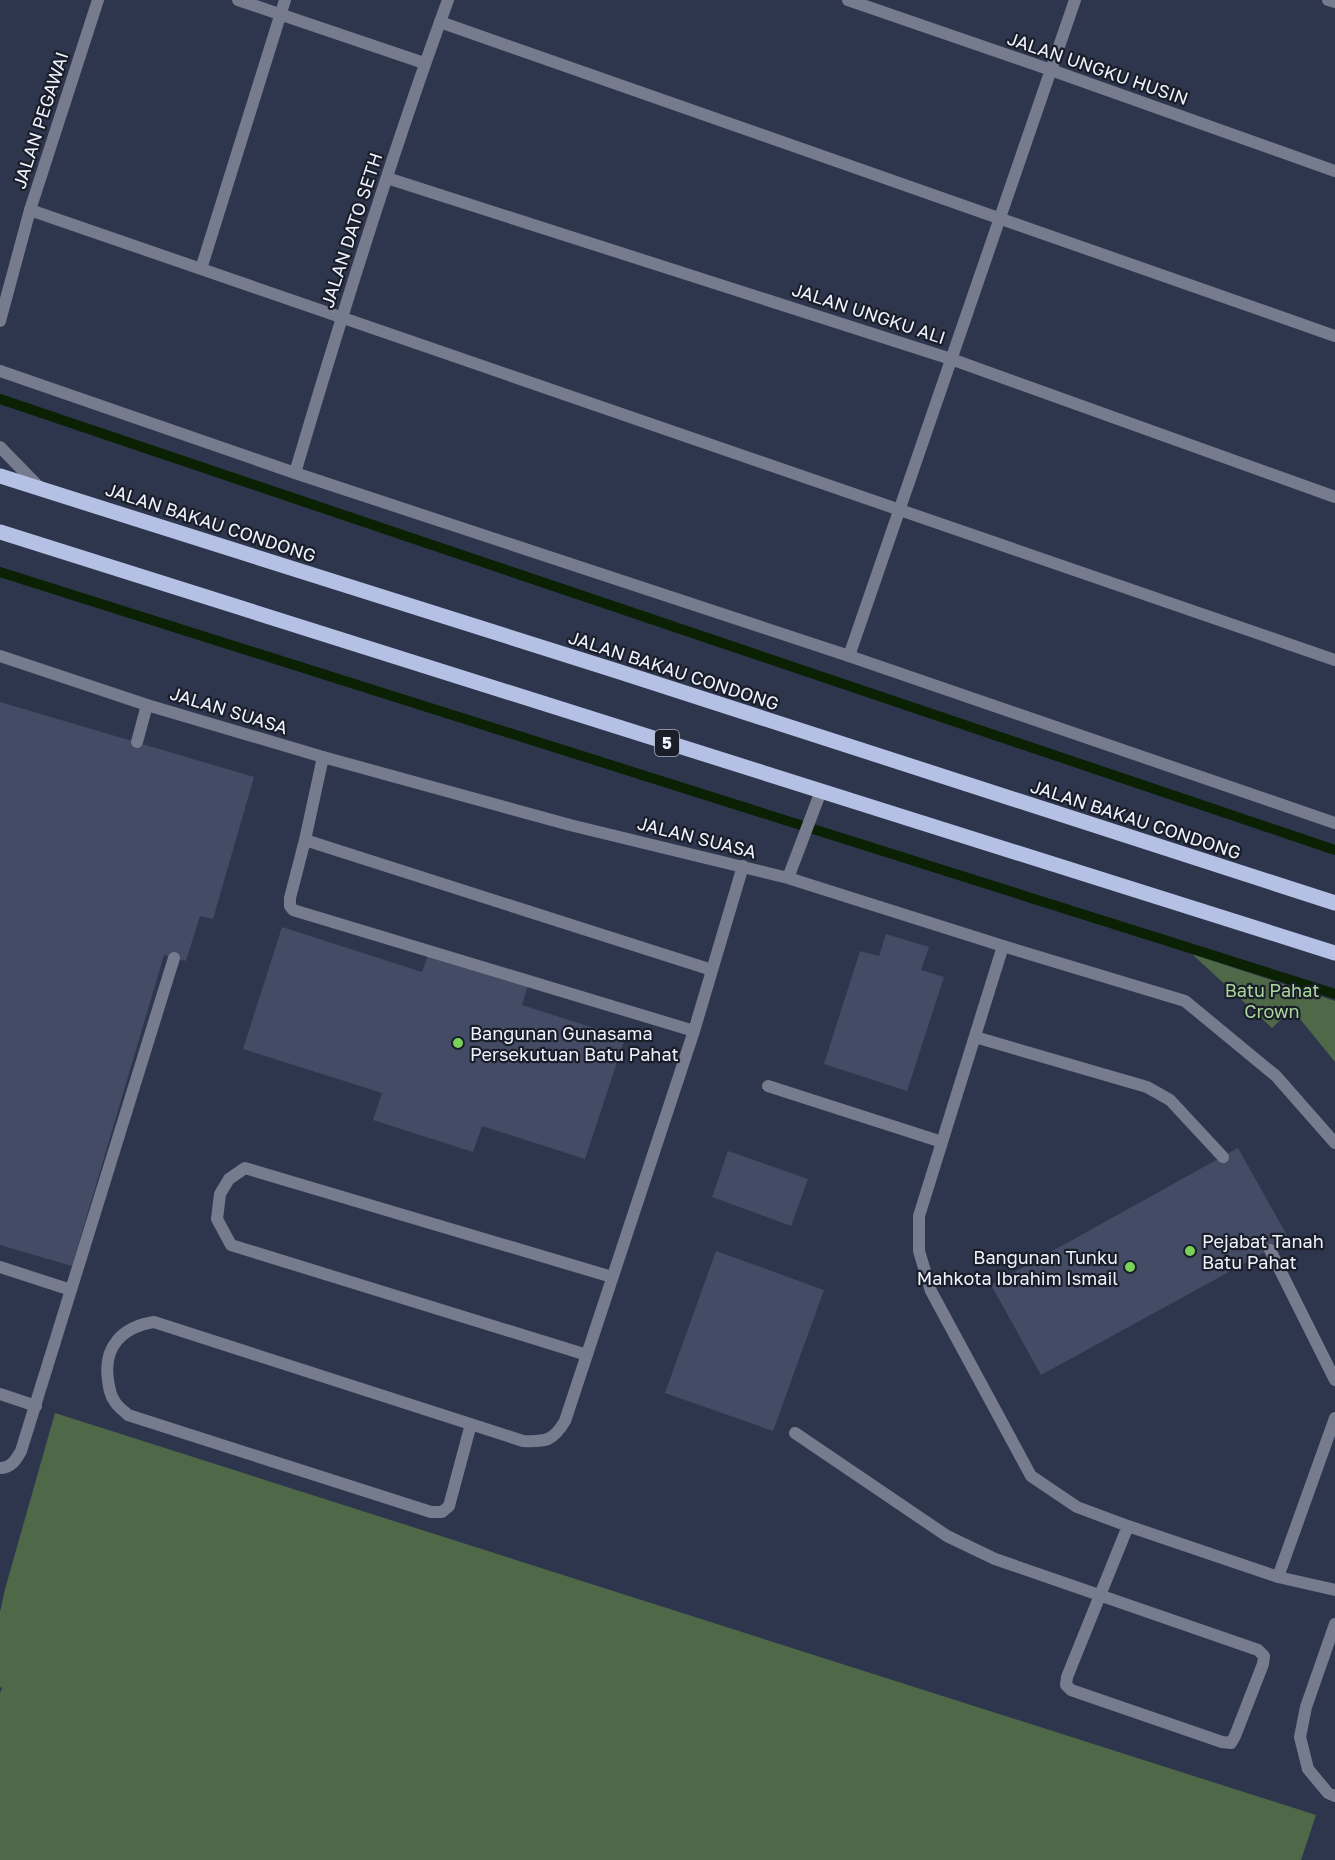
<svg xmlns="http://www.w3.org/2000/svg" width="1335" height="1860" viewBox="0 0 1335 1860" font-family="'Golos Text',sans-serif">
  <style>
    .green { fill: #4f6847 }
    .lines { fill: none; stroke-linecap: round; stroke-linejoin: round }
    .stream { stroke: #0b2103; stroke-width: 10 }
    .building { fill: #444c65 }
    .service { stroke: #767c8e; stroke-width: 12 }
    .minor { stroke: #767c8e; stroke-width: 12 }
    .tertiary { stroke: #767c8e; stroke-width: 12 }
    .primary { stroke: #b5c1e4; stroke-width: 15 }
    .poi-dot { fill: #78d258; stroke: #1a1e29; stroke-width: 2 }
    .labels { text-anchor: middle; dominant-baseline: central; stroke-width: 4.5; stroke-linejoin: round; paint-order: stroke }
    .shield { fill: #1a1e29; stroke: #aeb2be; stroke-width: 1.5 }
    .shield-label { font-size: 16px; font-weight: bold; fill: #edf2fe }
    .street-label { font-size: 18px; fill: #edf2fe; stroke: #1a1e29 }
    .park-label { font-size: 18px; fill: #abd69d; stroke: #1a1e29 }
    .poi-label { font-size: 18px; fill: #edf2fe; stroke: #1a1e29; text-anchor: start }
  </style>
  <rect width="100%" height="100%" fill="#2e364e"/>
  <path class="green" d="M 1192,954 L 1335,1001 L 1335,1062 L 1292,1009 L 1272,1028 Z
    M 55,1413 L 1316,1815 L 1301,1860 L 0,1860 L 0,1693 L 2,1688 L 0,1687 L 0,1612 L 5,1589 Z"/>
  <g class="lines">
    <path class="stream" d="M 0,399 L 1335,850
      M 0,572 L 1335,994"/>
  </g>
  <path class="building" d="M 0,702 L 254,777 L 213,919 L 200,916 L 186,961 L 164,955 L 72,1266 L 0,1245 Z
    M 282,927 L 422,972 L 429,953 L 528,985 L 522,1005 L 625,1038 L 585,1159 L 482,1126 L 473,1152 L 373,1120 L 382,1093 L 243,1049 Z
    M 886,934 L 929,947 L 921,970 L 944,977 L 907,1091 L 824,1064 L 860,951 L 879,956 Z
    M 1238,1148 L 1289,1239 L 1041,1375 L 991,1285 Z
    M 728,1151 L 808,1179 L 791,1226 L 712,1197 Z
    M 716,1251 L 824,1290 L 773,1431 L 665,1393 Z"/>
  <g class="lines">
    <path class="service" d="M 238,0 L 424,63
      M 1328,0 L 1335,2
      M 440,22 L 1335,336
      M 30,210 L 1335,660
      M 201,269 L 285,0
      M 849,656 L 1075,0
      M 137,742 L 147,705
      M 323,757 L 305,840 L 712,970
      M 305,840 L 290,898 L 290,906 L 293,910 L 694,1031
      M 1003,946 L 919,1216 L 919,1251 L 931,1291 L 1031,1476 L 1077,1507 L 1128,1526 L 1278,1577 L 1335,1590
      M 975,1037 L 1147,1087 L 1170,1100 L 1223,1157
      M 768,1086 L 942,1142
      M 1270,1250 L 1335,1380
      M 0,1267 L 71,1290
      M 587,1355 L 231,1245 L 217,1219 L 220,1194 L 229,1179 L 245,1168 L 612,1277
      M 0,1394 L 36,1406
      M 471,1424 L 449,1506 L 442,1512 L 431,1512 L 128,1415 C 124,1411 118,1407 115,1402 C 110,1395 109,1388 108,1380 C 103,1347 122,1327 154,1322 L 523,1441 C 546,1442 553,1441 565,1421 L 694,1031 L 743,866
      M 795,1433 L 947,1536 L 995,1559 L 1258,1650 L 1264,1656 L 1263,1664 L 1235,1736 L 1231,1743 L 1222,1742 L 1071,1690 L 1066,1685 L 1067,1677 L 1128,1526
      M 0,1468 C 11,1468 16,1460 21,1451 L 174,958
      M 1278,1577 L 1335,1418"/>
    <path class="minor" d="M 848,0 L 1051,70 L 1335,171
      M 387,178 L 951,359 L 1335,497
      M 0,371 L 295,473 L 849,656 L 1335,823
      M 295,473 C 342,314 391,156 448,0
      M 0,656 L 147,705 L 323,757 L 570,825 L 788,878 L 1003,946 L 1185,1001 L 1276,1076 L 1335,1143
      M 788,878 L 821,791
      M 1335,1624 L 1306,1707 L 1300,1737 L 1308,1769 L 1328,1793 L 1335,1796"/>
    <path class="tertiary" d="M 0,321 L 30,210 L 98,0
      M 0,447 L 41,489"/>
    <path class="primary" d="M 0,476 L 617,671 L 1335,903
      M 0,532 L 1335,953"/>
  </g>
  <g class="poi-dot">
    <circle cx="458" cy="1043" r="6"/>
    <circle cx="1190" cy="1251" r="6"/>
    <circle cx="1130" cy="1267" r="6"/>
  </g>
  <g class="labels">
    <rect class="shield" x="655" y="730" width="24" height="26" rx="4.5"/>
    <g class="shield-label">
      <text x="667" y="743">5</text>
    </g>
    <g class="street-label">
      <text transform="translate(1098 68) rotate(19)">JALAN UNGKU HUSIN</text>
      <text transform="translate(40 120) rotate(-72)">JALAN PEGAWAI</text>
      <text transform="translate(351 230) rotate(-72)">JALAN DATO SETH</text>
      <text transform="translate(869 313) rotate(18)">JALAN UNGKU ALI</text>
      <text transform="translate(211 522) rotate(18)">JALAN BAKAU CONDONG</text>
      <text transform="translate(674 670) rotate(18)">JALAN BAKAU CONDONG</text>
      <text transform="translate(229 710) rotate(17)">JALAN SUASA</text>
      <text transform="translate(1136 819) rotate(18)">JALAN BAKAU CONDONG</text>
      <text transform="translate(697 837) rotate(14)">JALAN SUASA</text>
    </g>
    <g class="park-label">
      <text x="1272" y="990">Batu Pahat<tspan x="1272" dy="21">Crown</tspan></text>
    </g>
    <g class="poi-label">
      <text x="470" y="1033">Bangunan Gunasama<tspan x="470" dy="21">Persekutuan Batu Pahat</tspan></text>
      <text x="1202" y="1241">Pejabat Tanah<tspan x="1202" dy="21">Batu Pahat</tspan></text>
      <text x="1118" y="1257" text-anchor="end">Bangunan Tunku<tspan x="1118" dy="21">Mahkota Ibrahim Ismail</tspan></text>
    </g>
  </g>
</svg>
